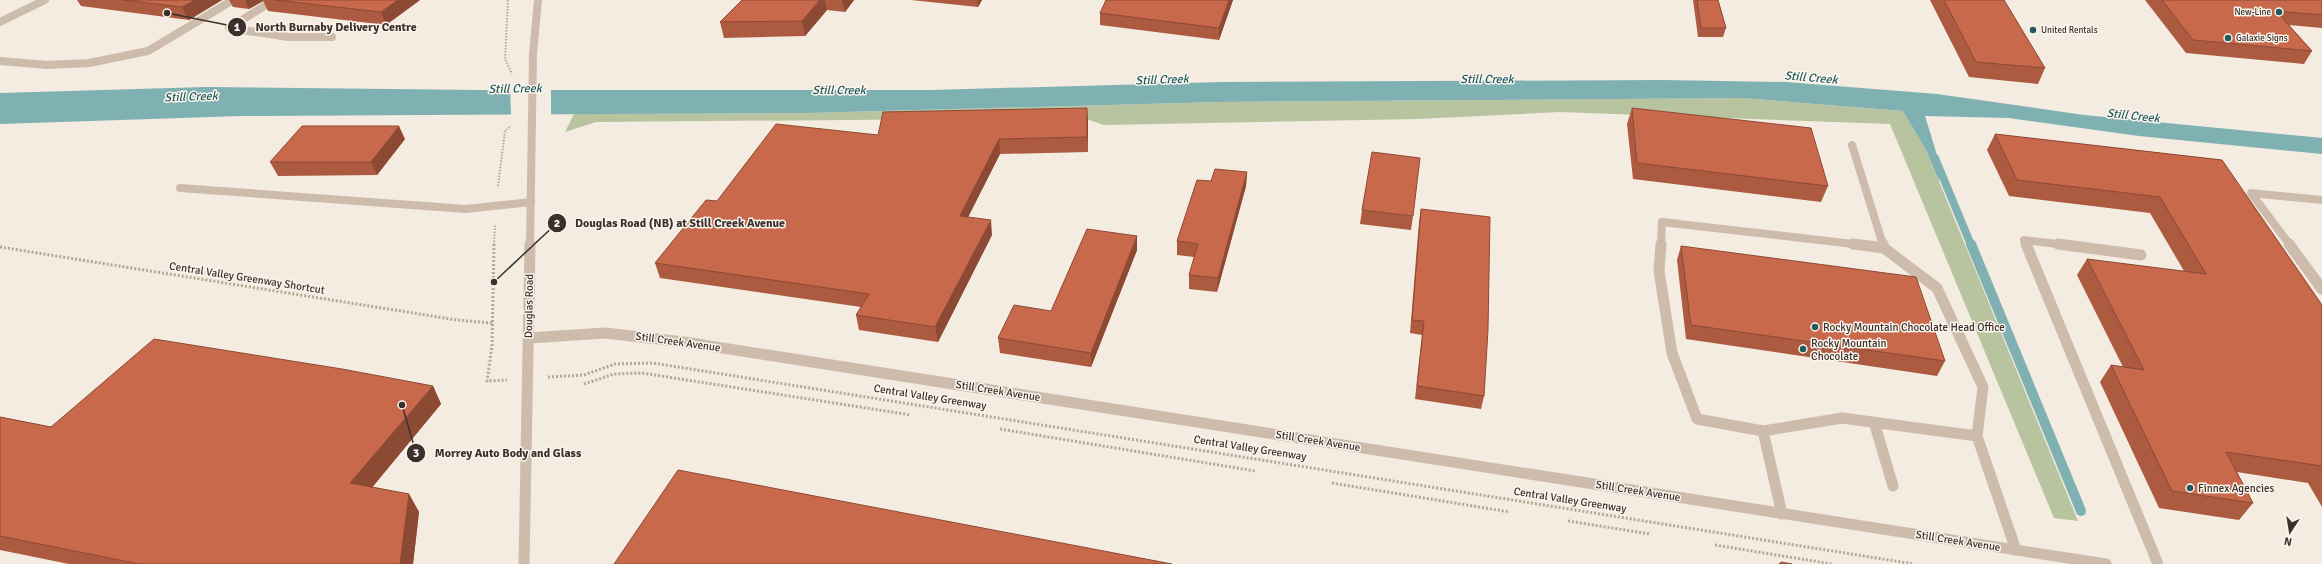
<svg xmlns="http://www.w3.org/2000/svg" width="2322" height="564" viewBox="0 0 2322 564" font-family="Signika,sans-serif">
  <style>
    .green { fill: #b8c4a0 }
    .water { fill: #7fb0b2 }
    .pier { fill: #f4ebe1 }
    .lines { fill: none; stroke-linecap: round; stroke-linejoin: round }
    .stream-far1 { stroke: #7fb0b2; stroke-width: 8 }
    .stream { stroke: #7fb0b2; stroke-width: 10 }
    .path-far1 { stroke: #b9a596; stroke-width: 2; stroke-dasharray: 1.5 1.5; stroke-linecap: butt }
    .path { stroke: #b9a596; stroke-width: 3; stroke-dasharray: 2 2; stroke-linecap: butt }
    .service-far1 { stroke: #cdbbac; stroke-width: 8 }
    .service { stroke: #cdbbac; stroke-width: 11 }
    .tertiary-far1 { stroke: #cdbbac; stroke-width: 8 }
    .tertiary { stroke: #cdbbac; stroke-width: 11 }
    .wall { fill: #ac5a40 }
    .shaded-wall { fill: #8c4a34 }
    .building { fill: #c8694b; stroke: #8c4a34 }
    .poi-dot { fill: #1f5a5e; stroke: #fbf5ee; stroke-width: 1.5 }
    .labels { text-anchor: middle; dominant-baseline: central; stroke-width: 3; stroke-linejoin: round; paint-order: stroke }
    .far-poi-label { font-size: 9px; fill: #3b302b; stroke: #fbf5ee; text-anchor: start }
    .street-label { font-size: 11px; fill: #3b302b; stroke: #fbf5ee }
    .poi-label { font-size: 11px; fill: #3b302b; stroke: #fbf5ee; text-anchor: start }
    .water-label { font-size: 12px; font-style: italic; fill: #1f5a5e; stroke: #fbf5ee }
    .leader { fill: none; stroke: #3b302b; stroke-width: 1.5 }
    .callout-dot { fill: #3b302b; stroke: #fbf5ee; stroke-width: 1.5 }
    .mark-label { font-size: 12px; text-anchor: middle; font-weight: bold; fill: #fff }
    .callout-label { font-size: 12px; text-anchor: middle; font-weight: bold; fill: #3b302b; stroke: #fbf5ee; stroke-width: 3; stroke-linejoin: round; paint-order: stroke }
  </style>
  <rect width="100%" height="100%" fill="#f4ebe1"/>
  <path class="green" d="M 1742,98 L 1903,111 L 1927,152 L 2078,521 L 2054,518 L 1890,124 L 1560,112 L 1418,119 L 1104,125 L 1083,118 L 596,122 L 565,132 L 574,114 L 808,113 L 1218,102 Z"/>
  <path class="water" d="M 1662,80 L 1786,82 L 1937,94 L 2084,115 L 2322,138 L 2322,154 L 2139,136 L 2009,118 L 1925,116 L 1940,165 L 1939,181 L 1927,152 L 1903,111 L 1742,98 L 1218,102 L 808,113 L 241,116 L 0,124 L 0,93 L 206,87 L 478,90 L 931,90 L 1222,82 Z"/>
  <path class="pier" d="M 510,88 L 551,88 L 551,116 L 511,116 Z"/>
  <g class="lines">
    <path class="stream-far1" d="M 1935,158 L 1971,245"/>
    <path class="stream" d="M 1971,244 L 2081,511"/>
    <path class="path-far1" d="M 508,0 L 505,59 L 512,74
      M 498,186 L 505,131 L 511,126
      M 494,245 L 495,224"/>
    <path class="path" d="M 494,244 L 492,346 L 487,381 L 507,380
      M 0,247 L 457,320 L 492,323
      M 548,377 L 584,375 L 615,364 L 653,363 L 1914,564
      M 584,384 L 614,374 L 642,373 L 911,415
      M 1000,429 L 1255,471
      M 1332,483 L 1510,512
      M 1568,521 L 1650,534
      M 1715,545 L 1832,564"/>
    <path class="service-far1" d="M 274,0 L 229,28 L 288,37 L 332,37
      M 0,22 L 45,0
      M 0,61 L 47,65 L 89,63 L 148,51 L 233,0
      M 1852,145 L 1883,245
      M 180,188 L 466,209 L 531,202
      M 1661,245 L 1662,222 L 1862,245
      M 2026,245 L 2024,240 L 2066,245
      M 2290,245 L 2251,193 L 2322,200"/>
    <path class="service" d="M 1661,244 L 1659,271 L 1672,353 L 1697,419 L 1763,431 L 1782,514
      M 1853,244 L 1884,248 L 1937,288 L 1983,387 L 1977,436
      M 1883,244 L 1884,248
      M 2026,244 L 2158,564
      M 2058,244 L 2141,255
      M 2289,244 L 2322,289
      M 1874,422 L 1893,486
      M 1763,431 L 1842,418 L 1977,436 L 2016,550"/>
    <path class="tertiary-far1" d="M 530,245 L 533,54 L 538,0"/>
    <path class="tertiary" d="M 529,338 L 605,333 L 684,342 L 2106,564
      M 524,564 L 530,244"/>
  </g>
  <path class="wall" d="M 77,0 L 222,0 L 189,20 L 81,6 Z
    M 229,0 L 420,0 L 386,25 L 268,11 L 263,1 L 249,9 L 233,7 Z
    M 742,0 L 854,0 L 845,12 L 827,10 L 805,36 L 724,38 L 720,22 Z
    M 911,0 L 982,0 L 978,7 Z
    M 1106,0 L 1233,0 L 1219,40 L 1100,25 L 1100,13 Z
    M 1693,0 L 1718,0 L 1726,28 L 1723,37 L 1698,37 Z
    M 1930,0 L 2004,0 L 2045,68 L 2038,84 L 1969,77 Z
    M 2145,0 L 2322,0 L 2322,28 L 2289,25 L 2312,51 L 2304,64 L 2186,53 Z
    M 1087,108 L 1088,152 L 1000,154 L 968,217 L 992,235 L 938,342 L 859,330 L 856,315 L 861,307 L 660,278 L 655,263 L 717,201 L 878,135 Z
    M 1632,108 L 1828,186 L 1821,202 L 1633,179 L 1627,124 Z
    M 1995,134 L 2222,160 L 2322,305 L 2322,507 L 2308,483 L 2237,472 L 2253,503 L 2239,520 L 2159,508 L 2100,382 L 2111,365 L 2123,367 L 2077,275 L 2087,259 L 2184,271 L 2150,213 L 2009,196 L 1987,150 Z
    M 405,139 L 377,175 L 278,176 L 270,162 Z
    M 1247,172 L 1246,186 L 1217,292 L 1189,289 L 1189,275 L 1194,257 L 1177,255 L 1177,241 L 1211,181 Z
    M 1421,209 L 1484,396 L 1481,409 L 1415,399 L 1422,335 L 1410,333 L 1419,222 Z
    M 1362,210 L 1413,216 L 1411,230 L 1360,224 Z
    M 1137,236 L 1137,250 L 1091,367 L 1000,353 L 998,338 L 1051,311 Z
    M 1681,246 L 1945,361 L 1937,376 L 1686,339 L 1677,260 Z
    M 433,386 L 441,404 L 372,487 L 409,494 L 419,512 L 413,564 L 69,564 L 0,550 L 0,417 L 51,427 Z"/>
  <path class="shaded-wall" d="M 195,0 L 222,0 L 189,20 L 182,7 Z
    M 245,0 L 262,0 L 263,1 L 249,9 Z
    M 398,0 L 420,0 L 386,25 L 381,12 Z
    M 820,0 L 825,0 L 827,10 L 805,36 L 802,21 Z
    M 842,0 L 854,0 L 845,12 Z
    M 977,0 L 982,0 L 978,7 Z
    M 1229,0 L 1233,0 L 1219,40 L 1219,28 Z
    M 1087,108 L 1088,121 L 1088,152 L 1087,137 Z
    M 399,126 L 405,139 L 377,175 L 371,162 Z
    M 999,139 L 1000,154 L 961,231 L 960,216 Z
    M 1247,172 L 1246,186 L 1217,292 L 1218,278 Z
    M 991,220 L 992,235 L 938,342 L 935,327 Z
    M 1137,236 L 1137,250 L 1091,367 L 1091,353 Z
    M 433,386 L 441,404 L 361,501 L 350,483 Z
    M 409,494 L 419,512 L 413,564 L 400,564 Z"/>
  <path class="building" d="M 123,0 L 195,0 L 182,7 Z
    M 275,0 L 398,0 L 381,12 Z
    M 742,0 L 820,0 L 802,21 L 720,22 Z
    M 1106,0 L 1229,0 L 1219,28 L 1100,13 Z
    M 1697,0 L 1718,0 L 1726,28 L 1701,28 Z
    M 1944,0 L 2004,0 L 2045,68 L 1976,62 Z
    M 2162,0 L 2322,0 L 2322,15 L 2276,11 L 2312,51 L 2193,40 Z
    M 1087,108 L 1087,137 L 999,139 L 960,216 L 991,220 L 935,327 L 856,315 L 869,294 L 655,263 L 706,200 L 717,201 L 776,124 L 878,135 L 883,112 Z
    M 1632,108 L 1811,128 L 1828,186 L 1637,163 Z
    M 302,126 L 399,126 L 371,162 L 270,162 Z
    M 1995,134 L 2222,160 L 2322,305 L 2322,466 L 2226,452 L 2253,503 L 2172,491 L 2111,365 L 2144,370 L 2087,259 L 2206,274 L 2160,197 L 2017,180 Z
    M 1372,152 L 1420,158 L 1413,216 L 1362,210 Z
    M 1215,169 L 1247,172 L 1218,278 L 1189,275 L 1198,244 L 1177,241 L 1197,180 L 1211,181 Z
    M 1421,209 L 1490,217 L 1488,330 L 1484,396 L 1417,386 L 1424,321 L 1412,320 Z
    M 1087,229 L 1137,236 L 1091,353 L 998,338 L 1014,305 L 1051,311 Z
    M 1681,246 L 1916,277 L 1945,361 L 1691,325 Z
    M 154,339 L 342,369 L 433,386 L 350,483 L 409,494 L 400,564 L 139,564 L 0,536 L 0,417 L 51,427 Z
    M 678,470 L 1172,564 L 614,564 Z
    M 1781,562 L 1792,564 L 1779,564 Z"/>
  <g class="poi-dot">
    <circle cx="2279" cy="12" r="4"/>
    <circle cx="2033" cy="30" r="4"/>
    <circle cx="2228" cy="38" r="4"/>
    <circle cx="1815" cy="327" r="4"/>
    <circle cx="1803" cy="349" r="4"/>
    <circle cx="2190" cy="488" r="4"/>
  </g>
  <g class="labels">
    <g class="far-poi-label">
      <text x="2271" y="12" text-anchor="end">New-Line</text>
      <text x="2041" y="30">United Rentals</text>
      <text x="2236" y="38">Galaxie Signs</text>
    </g>
    <g class="street-label">
      <text transform="translate(247 278) rotate(9)">Central Valley Greenway Shortcut</text>
      <text transform="translate(529 306) rotate(-89)">Douglas Road</text>
      <text transform="translate(678 342) rotate(8)">Still Creek Avenue</text>
      <text transform="translate(998 391) rotate(9)">Still Creek Avenue</text>
      <text transform="translate(930 397) rotate(9)">Central Valley Greenway</text>
      <text transform="translate(1318 441) rotate(9)">Still Creek Avenue</text>
      <text transform="translate(1250 448) rotate(9)">Central Valley Greenway</text>
      <text transform="translate(1638 491) rotate(9)">Still Creek Avenue</text>
      <text transform="translate(1570 500) rotate(9)">Central Valley Greenway</text>
      <text transform="translate(1958 541) rotate(9)">Still Creek Avenue</text>
    </g>
    <g class="poi-label">
      <text x="1823" y="327">Rocky Mountain Chocolate Head Office</text>
      <text x="1811" y="343">Rocky Mountain<tspan x="1811" dy="13">Chocolate</tspan></text>
      <text x="2198" y="488">Finnex Agencies</text>
    </g>
    <g class="water-label">
      <text transform="translate(1811 78) rotate(5)">Still Creek</text>
      <text x="1487" y="79">Still Creek</text>
      <text transform="translate(1162 80) rotate(-2)">Still Creek</text>
      <text transform="translate(515 89) rotate(-1)">Still Creek</text>
      <text x="839" y="90">Still Creek</text>
      <text transform="translate(191 97) rotate(-2)">Still Creek</text>
      <text transform="translate(2133 116) rotate(6)">Still Creek</text>
    </g>
  </g>
  <path class="leader" d="M167 13L237 27M494 282L557 223M402 405L416 453"/>
  <g class="callout-dot">
    <circle cx="167" cy="13" r="4"/>
    <circle cx="494" cy="282" r="4"/>
    <circle cx="402" cy="405" r="4"/>
    <circle cx="237" cy="27" r="10"/>
    <circle cx="557" cy="223" r="10"/>
    <circle cx="416" cy="453" r="10"/>
  </g>
  <g class="mark-label">
    <text x="237" y="31">1</text>
    <text x="557" y="227">2</text>
    <text x="416" y="457">3</text>
  </g>
  <g class="callout-label">
    <text x="336" y="31">North Burnaby Delivery Centre</text>
    <text x="680" y="227">Douglas Road (NB) at Still Creek Avenue</text>
    <text x="508" y="457">Morrey Auto Body and Glass</text>
  </g>
  <g transform="translate(2290 532) rotate(192)" stroke="#fbf5ee" stroke-width="3" paint-order="stroke">
  <path d="M0-3L7 15L0 10L-7 15Z" fill="#3b302b"/>
  <text y="-6" font-size="11" font-weight="bold" text-anchor="middle" fill="#3b302b">N</text>
  </g>
</svg>
